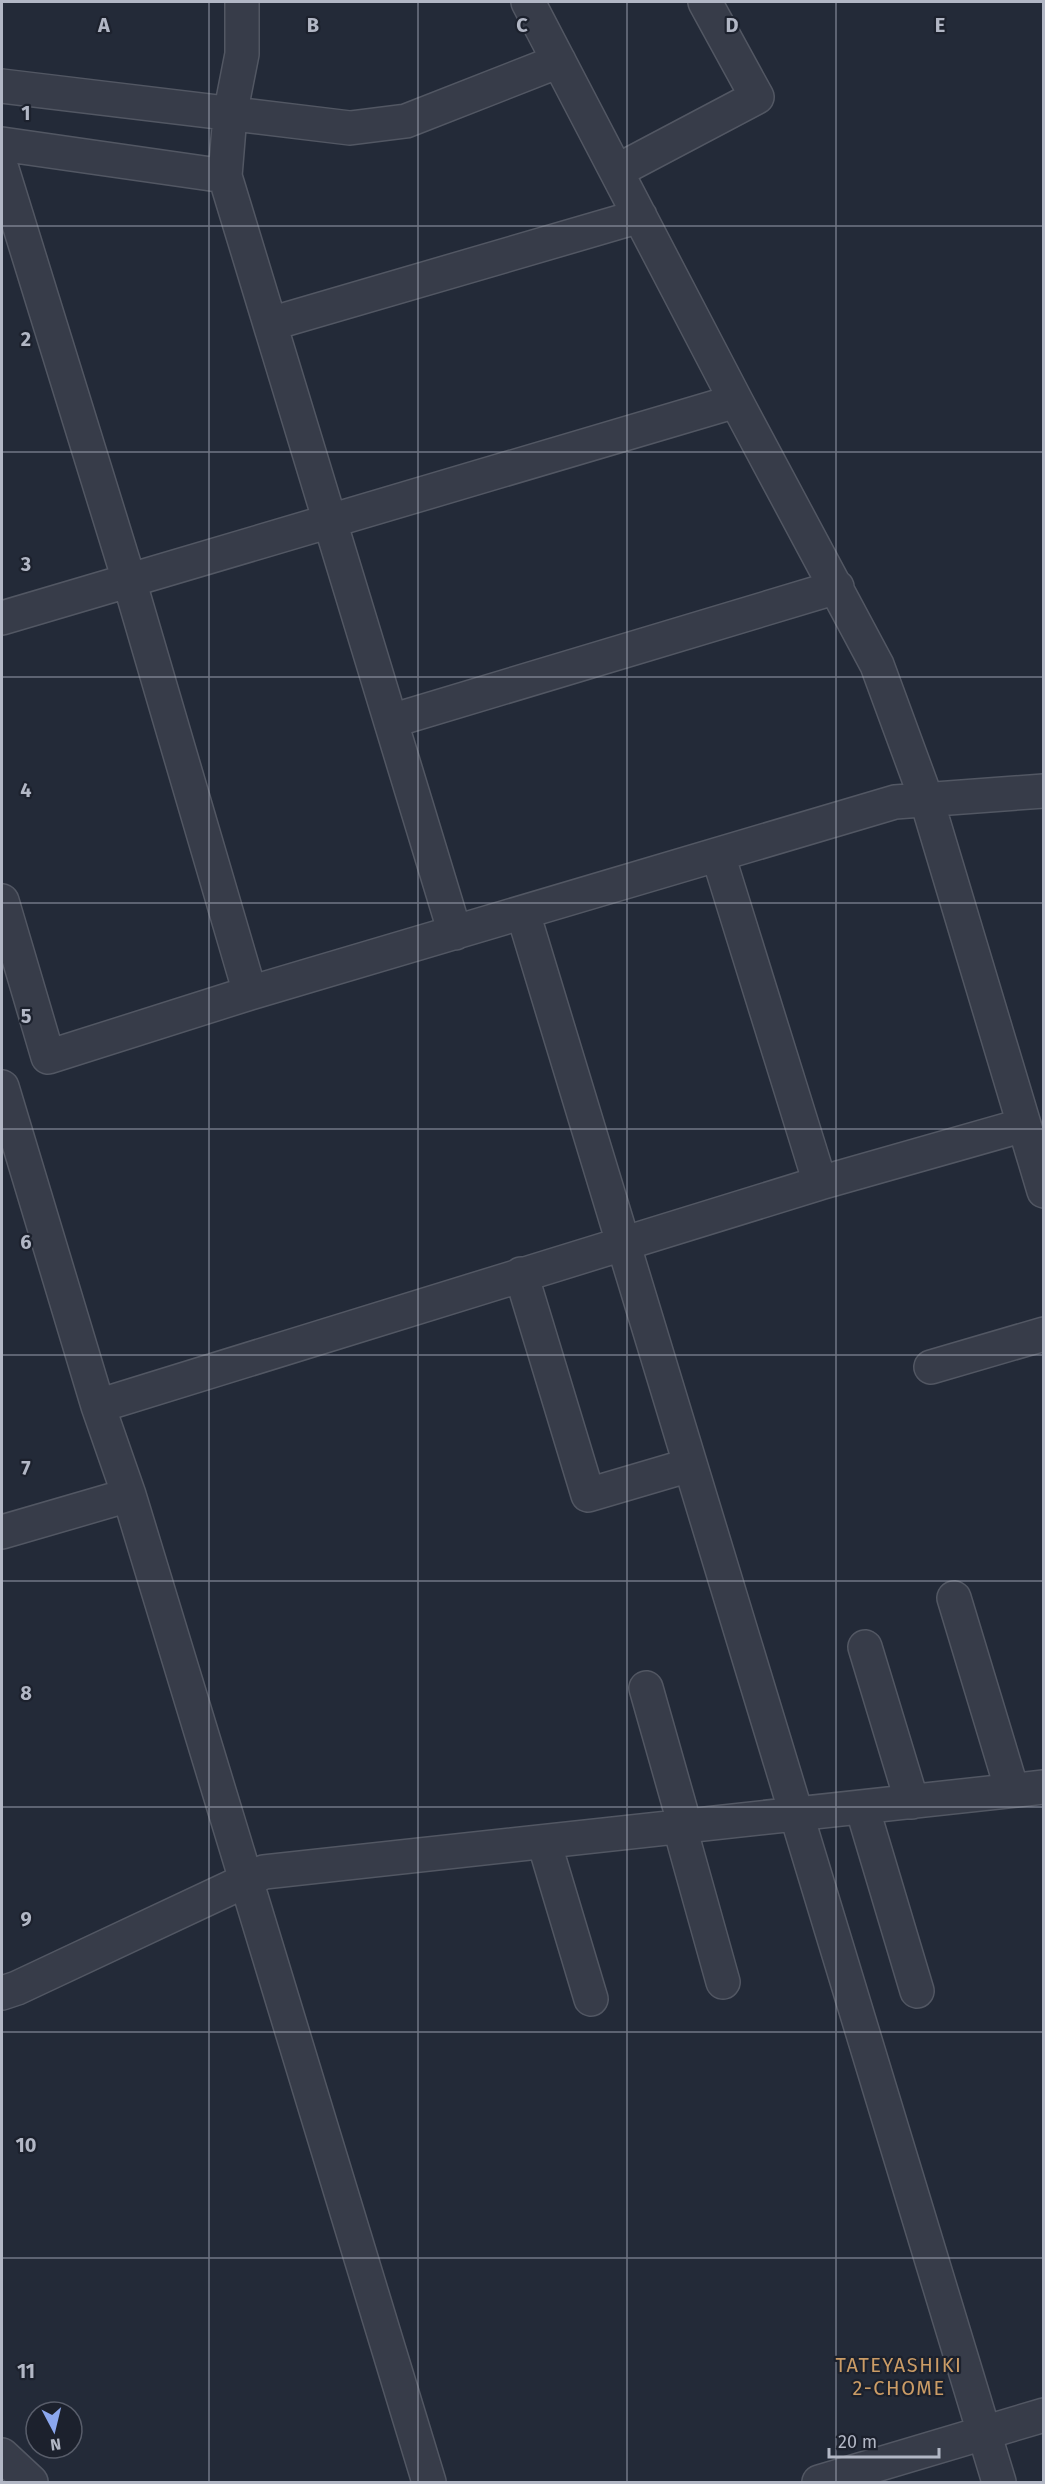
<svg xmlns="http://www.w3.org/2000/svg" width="1045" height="2484" viewBox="0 0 1045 2484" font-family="'Fira Sans',sans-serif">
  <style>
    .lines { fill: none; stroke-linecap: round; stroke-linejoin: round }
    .street-casing { stroke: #525763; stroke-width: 36 }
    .street { stroke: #373c49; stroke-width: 33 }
    .grid { fill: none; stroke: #b2b7c5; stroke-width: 1.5; stroke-opacity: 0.55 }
    .labels { text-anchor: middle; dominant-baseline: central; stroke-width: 4.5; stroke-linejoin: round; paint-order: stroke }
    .neighbourhood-label { font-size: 20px; letter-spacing: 1.5px; fill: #cb9c66; stroke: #1c212d }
    .grid-label { font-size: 20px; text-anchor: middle; font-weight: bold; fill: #b2b7c5; stroke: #1c212d; stroke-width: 4.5; stroke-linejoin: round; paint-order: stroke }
  </style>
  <rect width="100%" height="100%" fill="#232a38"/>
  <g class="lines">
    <g class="street-casing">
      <path id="street" d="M 242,2 L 242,54 L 230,115 L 225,176 L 455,933
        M 528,2 L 736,401 L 877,665 L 927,801 L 1044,1191
        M 2,86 L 350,128 L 406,121 L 559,61
        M 2,144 L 225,176
        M 2,169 L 129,580 L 250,993
        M 617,171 L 757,97 L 705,2
        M 270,324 L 640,216
        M 2,618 L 736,401
        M 391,721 L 837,587
        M 718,855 L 820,1183
        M 2,901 L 48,1057 L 250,993 L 895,802 L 1044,791
        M 523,913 L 999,2482
        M 2,1087 L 98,1406 L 129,1495 L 429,2482
        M 521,1274 L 588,1495 L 690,1465
        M 931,1367 L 1044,1334
        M 98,1406 L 820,1183 L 1024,1125
        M 2,1532 L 129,1495
        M 954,1598 L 1012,1790
        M 865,1647 L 912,1802
        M 646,1688 L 682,1815 L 680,1828 L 723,1982
        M 862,1807 L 917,1991
        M 544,1842 L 591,1999
        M 2,1993 L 17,1988 L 264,1872 L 1044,1787
        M 2,2455 L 31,2482
        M 819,2482 L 1044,2415"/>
    </g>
    <use href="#street" class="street"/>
  </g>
  <path class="grid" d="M 209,2 L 209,2482M 418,2 L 418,2482M 627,2 L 627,2482M 836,2 L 836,2482M 2,226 L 1044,226M 2,452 L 1044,452M 2,677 L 1044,677M 2,903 L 1044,903M 2,1129 L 1044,1129M 2,1355 L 1044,1355M 2,1581 L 1044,1581M 2,1807 L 1044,1807M 2,2032 L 1044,2032M 2,2258 L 1044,2258"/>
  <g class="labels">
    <g class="neighbourhood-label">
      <text x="899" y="2365">TATEYASHIKI<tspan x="899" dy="23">2-CHOME</tspan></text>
    </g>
  </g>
  <g class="grid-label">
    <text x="104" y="32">A</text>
    <text x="313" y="32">B</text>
    <text x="522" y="32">C</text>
    <text x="732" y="32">D</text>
    <text x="940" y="32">E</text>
    <text x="26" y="120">1</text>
    <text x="26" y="346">2</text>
    <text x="26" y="571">3</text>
    <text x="26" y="797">4</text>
    <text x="26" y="1023">5</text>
    <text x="26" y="1249">6</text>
    <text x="26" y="1475">7</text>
    <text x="26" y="1700">8</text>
    <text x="26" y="1926">9</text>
    <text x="26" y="2152">10</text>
    <text x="26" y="2378">11</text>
  </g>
  <rect width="1045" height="2484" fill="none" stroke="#b2b7c5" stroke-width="6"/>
  <g transform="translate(54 2430) rotate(173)"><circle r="28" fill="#1c212d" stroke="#585d6a" stroke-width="1.5"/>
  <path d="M0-4.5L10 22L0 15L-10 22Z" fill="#8ca8f0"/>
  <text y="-9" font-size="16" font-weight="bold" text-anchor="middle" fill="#b2b7c5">N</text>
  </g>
  <path d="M829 2448v9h110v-9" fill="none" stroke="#b2b7c5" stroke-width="3"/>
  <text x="838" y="2448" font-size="18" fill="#b2b7c5" stroke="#1c212d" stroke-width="4.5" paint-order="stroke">20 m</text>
</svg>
